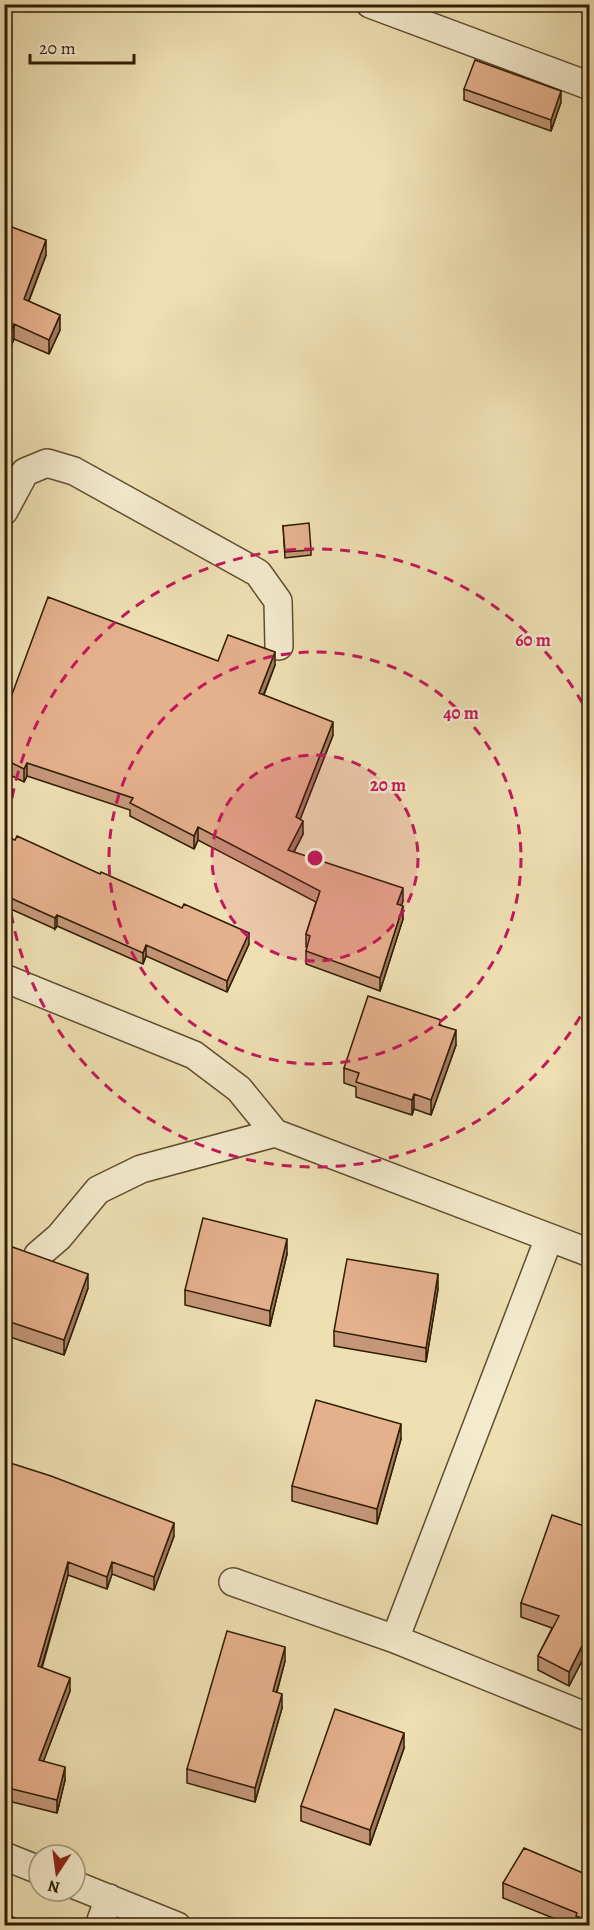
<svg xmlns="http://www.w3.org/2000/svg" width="594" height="1930" viewBox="0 0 594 1930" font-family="Alegreya,serif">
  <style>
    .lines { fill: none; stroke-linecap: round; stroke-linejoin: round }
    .minor-casing { stroke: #604e30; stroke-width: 30 }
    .minor { stroke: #f4ebce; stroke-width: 27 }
    .wall { fill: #c59778; stroke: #311d04; stroke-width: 1.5 }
    .shaded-wall { fill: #a07b62; stroke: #311d04; stroke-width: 1.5 }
    .building { fill: #e5b08c; stroke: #311d04; stroke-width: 1.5 }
    .ring { fill: none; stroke: #c2185b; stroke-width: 3; stroke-dasharray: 10 8 }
    .centre { fill: #c2185b; stroke: #f4ebce; stroke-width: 3 }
    .ring-label { font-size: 18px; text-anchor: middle; font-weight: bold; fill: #c2185b; stroke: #f4ebce; stroke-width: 5; stroke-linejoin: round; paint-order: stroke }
  </style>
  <rect width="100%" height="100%" fill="#eee0b3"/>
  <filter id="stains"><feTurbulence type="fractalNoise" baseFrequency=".00333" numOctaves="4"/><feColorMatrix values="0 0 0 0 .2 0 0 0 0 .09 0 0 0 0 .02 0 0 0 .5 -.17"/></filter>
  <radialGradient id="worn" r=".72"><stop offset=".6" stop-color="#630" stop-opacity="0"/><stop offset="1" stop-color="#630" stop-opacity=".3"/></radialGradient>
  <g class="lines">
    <g class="minor-casing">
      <path id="minor" d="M 370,4 L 590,86
        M 4,511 L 25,472 L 47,463 L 74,471 L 258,573 L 278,601 L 279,646
        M 4,978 L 194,1055 L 239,1089 L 275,1133 L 590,1253
        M 38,1255 L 59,1237 L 98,1190 L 141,1169 L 275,1133
        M 233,1582 L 395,1639 L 590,1718
        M 395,1639 L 549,1238
        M 4,1856 L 39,1870
        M 75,1885 L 177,1926
        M 99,1926 L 109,1898"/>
    </g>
    <use href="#minor" class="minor"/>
  </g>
  <path class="wall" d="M 464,89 L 561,102 L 551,131 L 464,100 Z
    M 4,224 L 46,255 L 29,301 L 60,330 L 49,354 L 14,339 L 11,346 L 4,343 Z
    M 283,526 L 311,550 L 311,555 L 285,558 Z
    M 218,661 L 275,665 L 264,695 L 333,735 L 300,819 L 303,834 L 294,852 L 403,901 L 401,905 L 403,919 L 380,991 L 306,964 L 306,951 L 307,948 L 306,947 L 306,934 L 316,902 L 198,840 L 194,849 L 130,816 L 130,810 L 27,776 L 24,782 L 4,772 L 4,694 L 11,697 Z
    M 4,836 L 249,944 L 227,992 L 146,956 L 143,964 L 57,926 L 55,929 L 4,906 Z
    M 441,1025 L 456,1045 L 431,1115 L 414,1109 L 412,1115 L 356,1097 L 356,1087 L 344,1083 L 344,1068 Z
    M 4,1244 L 88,1288 L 64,1355 L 4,1335 Z
    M 287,1254 L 270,1326 L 185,1305 L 185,1290 Z
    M 438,1289 L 426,1362 L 334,1346 L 334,1331 Z
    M 590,1429 L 590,1462 L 585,1461 L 585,1446 Z
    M 401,1439 L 377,1524 L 292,1501 L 292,1486 Z
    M 4,1461 L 174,1536 L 154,1590 L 112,1574 L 107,1589 L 68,1575 L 42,1668 L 70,1691 L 43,1762 L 65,1780 L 57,1813 L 4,1800 Z
    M 590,1528 L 590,1658 L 584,1657 L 569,1686 L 538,1670 L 538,1656 L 552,1628 L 521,1617 L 521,1603 Z
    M 285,1661 L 277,1692 L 282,1708 L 255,1802 L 187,1783 L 187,1769 Z
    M 404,1748 L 370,1845 L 301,1821 L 301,1806 Z
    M 590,1876 L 590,1926 L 573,1926 L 503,1898 L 503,1883 Z"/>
  <path class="shaded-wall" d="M 561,91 L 561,102 L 551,131 L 551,120 Z
    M 46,240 L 46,255 L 24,313 L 24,299 Z
    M 60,315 L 60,330 L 49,354 L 49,340 Z
    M 14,324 L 14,339 L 11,346 L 11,331 Z
    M 275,652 L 275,665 L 259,706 L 259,693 Z
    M 333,722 L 333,735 L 296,830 L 296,817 Z
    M 27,763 L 27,776 L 24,782 L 24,769 Z
    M 303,821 L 303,834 L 288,863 L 288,850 Z
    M 198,827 L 198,840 L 194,849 L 194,836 Z
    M 403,888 L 403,901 L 397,917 L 397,904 Z
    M 403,906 L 403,919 L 380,991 L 380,978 Z
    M 57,915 L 57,926 L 55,929 L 55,918 Z
    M 249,933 L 249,944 L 227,992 L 227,981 Z
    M 146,945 L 146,956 L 143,964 L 143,953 Z
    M 456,1030 L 456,1045 L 431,1115 L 431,1100 Z
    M 414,1094 L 414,1109 L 412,1115 L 412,1100 Z
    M 287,1239 L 287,1254 L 270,1326 L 270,1311 Z
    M 88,1274 L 88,1288 L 64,1355 L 64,1340 Z
    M 438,1274 L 438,1289 L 426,1362 L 426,1348 Z
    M 401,1424 L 401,1439 L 377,1524 L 377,1509 Z
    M 174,1523 L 174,1536 L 154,1590 L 154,1577 Z
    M 68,1562 L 68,1575 L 38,1679 L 38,1666 Z
    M 112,1562 L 112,1574 L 107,1589 L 107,1577 Z
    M 584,1642 L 584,1657 L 569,1686 L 569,1672 Z
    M 285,1647 L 285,1661 L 273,1705 L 273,1691 Z
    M 70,1678 L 70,1691 L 39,1773 L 39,1760 Z
    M 282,1694 L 282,1708 L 255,1802 L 255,1788 Z
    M 404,1733 L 404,1748 L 370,1845 L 370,1830 Z
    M 65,1767 L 65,1780 L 57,1813 L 57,1800 Z"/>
  <path class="building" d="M 475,60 L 561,91 L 551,120 L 464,89 Z
    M 4,224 L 46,240 L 24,299 L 60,315 L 49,340 L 14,324 L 11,331 L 4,328 Z
    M 309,523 L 311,550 L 285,552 L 283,526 Z
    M 48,597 L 218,661 L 228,635 L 275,652 L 259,693 L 333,722 L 296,817 L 303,821 L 288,850 L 403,888 L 397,904 L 403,906 L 380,978 L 306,951 L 310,936 L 306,934 L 320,891 L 198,827 L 194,836 L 130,803 L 133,798 L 27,763 L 24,769 L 4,759 L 4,694 L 11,697 Z
    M 4,836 L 15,840 L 17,836 L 100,874 L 101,872 L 182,908 L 184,904 L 249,933 L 227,981 L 146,945 L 143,953 L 57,915 L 55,918 L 4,895 Z
    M 368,996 L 441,1020 L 439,1025 L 456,1030 L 431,1100 L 414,1094 L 412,1100 L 356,1082 L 359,1073 L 344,1068 Z
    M 203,1218 L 287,1239 L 270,1311 L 185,1290 Z
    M 4,1244 L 88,1274 L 64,1340 L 4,1320 Z
    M 347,1259 L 438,1274 L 426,1348 L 334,1331 Z
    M 316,1400 L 401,1424 L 377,1509 L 292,1486 Z
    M 590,1429 L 590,1448 L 585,1446 Z
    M 4,1461 L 51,1476 L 174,1523 L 154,1577 L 112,1562 L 107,1577 L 68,1562 L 38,1666 L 70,1678 L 39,1760 L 65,1767 L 57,1800 L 4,1787 Z
    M 552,1515 L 590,1528 L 590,1533 L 587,1541 L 590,1542 L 590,1644 L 584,1642 L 569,1672 L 538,1656 L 559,1616 L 521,1603 Z
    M 227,1631 L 285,1647 L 273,1691 L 282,1694 L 255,1788 L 187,1769 Z
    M 335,1709 L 404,1733 L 370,1830 L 301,1806 Z
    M 524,1848 L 590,1876 L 590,1921 L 576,1916 L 577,1913 L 503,1883 Z
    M 4,1913 L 24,1922 L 22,1926 L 4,1926 Z"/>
  <circle cx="315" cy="858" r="103" fill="#c2185b" fill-opacity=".12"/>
  <g class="ring">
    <circle cx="315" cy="858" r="103"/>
    <circle cx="315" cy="858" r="206"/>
    <path d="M589 1001A309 309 0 1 1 589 715"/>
  </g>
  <circle cx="315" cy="858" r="9" class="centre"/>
  <g class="ring-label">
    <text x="533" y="646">60 m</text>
    <text x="461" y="719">40 m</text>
    <text x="388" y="791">20 m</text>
  </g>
  <rect width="594" height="1930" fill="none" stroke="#eee0b3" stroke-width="24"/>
  <rect x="6" y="6" width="582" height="1918" fill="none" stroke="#311d04" stroke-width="3"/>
  <rect x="12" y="12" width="570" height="1906" fill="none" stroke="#311d04" stroke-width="1.5"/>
  <g transform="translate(57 1873) rotate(193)"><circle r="28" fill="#f4ebce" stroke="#a6997d" stroke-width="1.5"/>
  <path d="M0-4.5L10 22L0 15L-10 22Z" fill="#8f2418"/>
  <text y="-9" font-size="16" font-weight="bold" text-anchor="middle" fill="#311d04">N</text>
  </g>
  <path d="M30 54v9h104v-9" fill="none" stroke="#311d04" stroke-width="3"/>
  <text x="39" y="54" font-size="18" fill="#311d04" stroke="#f4ebce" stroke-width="4.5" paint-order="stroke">20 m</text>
  <rect width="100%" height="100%" filter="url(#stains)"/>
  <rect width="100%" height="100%" fill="url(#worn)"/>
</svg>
